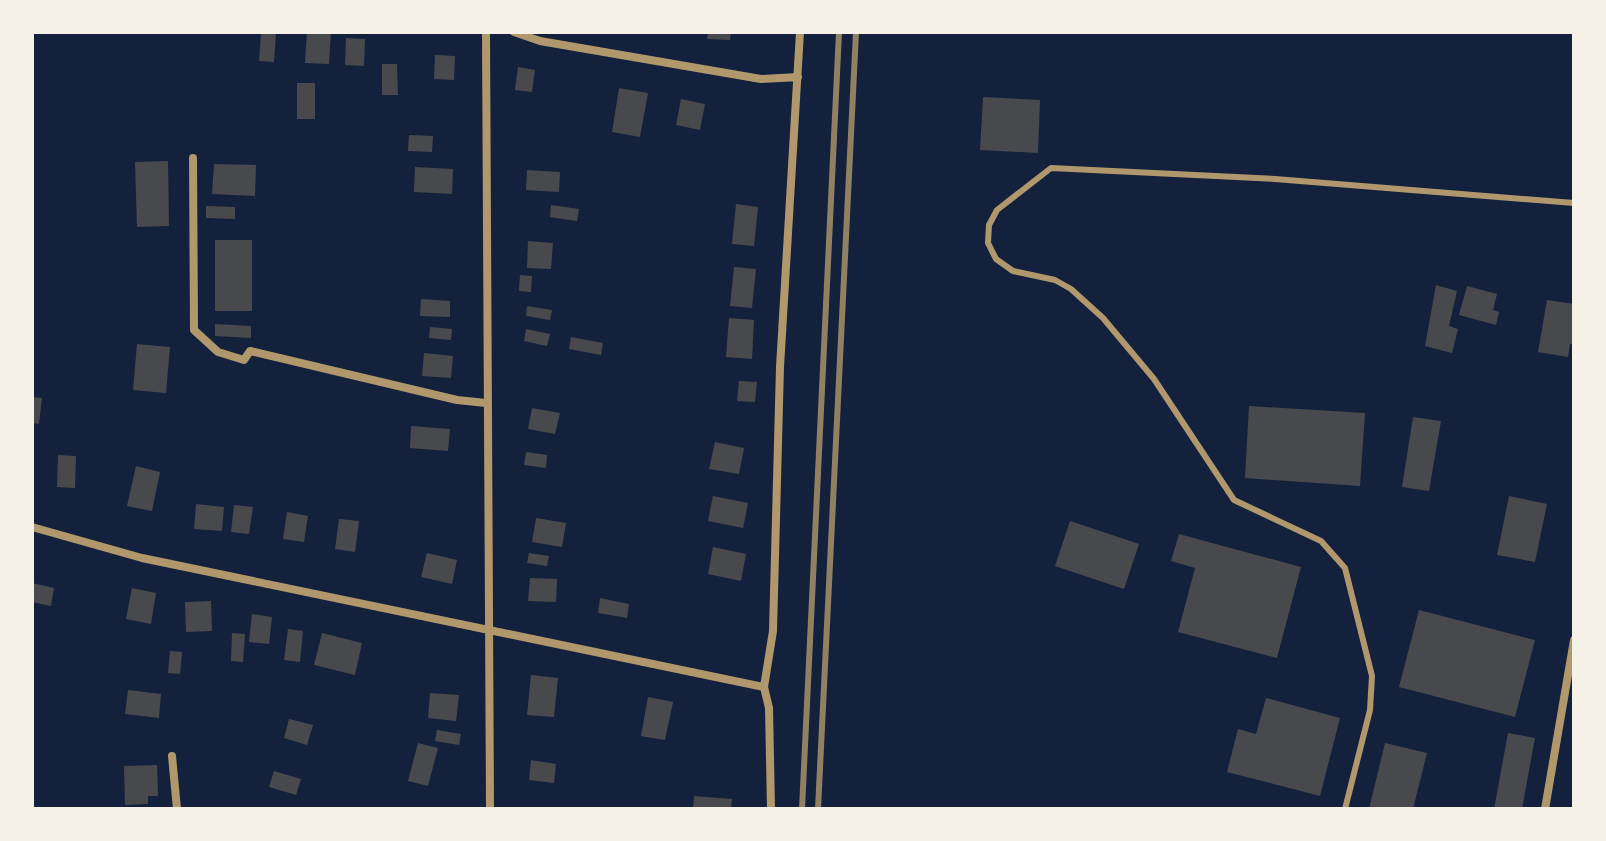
<svg xmlns="http://www.w3.org/2000/svg" width="1606" height="841" viewBox="0 0 1606 841" font-family="Lato,sans-serif">
  <style>
    .building { fill: #48494c }
    .lines { fill: none; stroke-linecap: round; stroke-linejoin: round }
    .service { stroke: #b1986c; stroke-width: 6 }
    .minor { stroke: #b1986c; stroke-width: 8 }
    .rail { stroke: #918062; stroke-width: 6 }
  </style>
  <rect width="100%" height="100%" fill="#14213d"/>
  <path class="building" d="M 261,32 L 276,32 L 274,62 L 259,61 Z
    M 307,32 L 331,32 L 329,64 L 305,63 Z
    M 708,32 L 731,32 L 730,40 L 707,39 Z
    M 346,38 L 365,39 L 364,66 L 345,65 Z
    M 435,55 L 455,56 L 454,80 L 434,79 Z
    M 382,64 L 397,64 L 398,95 L 382,95 Z
    M 518,67 L 535,70 L 532,92 L 515,90 Z
    M 297,83 L 315,83 L 315,119 L 297,119 Z
    M 619,88 L 648,93 L 640,137 L 612,132 Z
    M 983,97 L 1040,100 L 1038,153 L 980,150 Z
    M 681,99 L 705,104 L 700,130 L 676,125 Z
    M 409,135 L 433,136 L 432,152 L 408,151 Z
    M 168,161 L 169,226 L 137,227 L 135,162 Z
    M 214,164 L 256,165 L 255,196 L 212,194 Z
    M 415,167 L 453,169 L 452,194 L 414,192 Z
    M 527,170 L 560,172 L 559,192 L 526,190 Z
    M 736,204 L 758,207 L 754,246 L 732,244 Z
    M 551,205 L 579,209 L 577,221 L 550,217 Z
    M 206,206 L 235,207 L 235,219 L 206,218 Z
    M 215,240 L 252,240 L 252,311 L 215,311 Z
    M 528,241 L 553,243 L 551,269 L 527,268 Z
    M 734,267 L 756,269 L 752,308 L 730,306 Z
    M 520,275 L 532,276 L 531,292 L 519,291 Z
    M 1436,285 L 1457,291 L 1449,326 L 1458,329 L 1452,353 L 1425,346 Z
    M 1467,286 L 1497,294 L 1493,310 L 1499,312 L 1496,325 L 1459,315 Z
    M 421,299 L 450,301 L 450,317 L 420,316 Z
    M 1547,300 L 1574,304 L 1574,345 L 1570,344 L 1568,357 L 1538,352 Z
    M 527,306 L 552,310 L 550,320 L 526,316 Z
    M 729,318 L 754,320 L 752,359 L 726,357 Z
    M 215,324 L 251,326 L 251,338 L 215,336 Z
    M 430,327 L 452,329 L 451,340 L 429,338 Z
    M 526,329 L 550,334 L 547,346 L 524,341 Z
    M 571,337 L 603,343 L 601,355 L 569,349 Z
    M 137,344 L 170,347 L 166,393 L 133,390 Z
    M 424,353 L 453,356 L 451,378 L 422,376 Z
    M 739,381 L 757,382 L 755,402 L 737,401 Z
    M 32,397 L 42,398 L 39,424 L 32,423 Z
    M 1249,406 L 1365,413 L 1360,486 L 1245,478 Z
    M 532,408 L 560,413 L 555,434 L 528,429 Z
    M 1413,417 L 1441,421 L 1429,491 L 1402,487 Z
    M 411,426 L 450,429 L 448,451 L 410,448 Z
    M 715,442 L 744,448 L 739,474 L 709,469 Z
    M 526,452 L 547,455 L 546,468 L 524,465 Z
    M 58,455 L 76,456 L 75,488 L 57,487 Z
    M 136,466 L 160,472 L 152,511 L 127,506 Z
    M 713,496 L 748,503 L 743,528 L 708,521 Z
    M 1509,496 L 1547,504 L 1535,562 L 1497,555 Z
    M 196,504 L 224,507 L 222,531 L 194,529 Z
    M 234,505 L 253,507 L 249,534 L 231,532 Z
    M 287,512 L 308,516 L 304,542 L 283,539 Z
    M 536,518 L 566,523 L 562,547 L 532,542 Z
    M 339,519 L 359,521 L 355,552 L 335,549 Z
    M 1070,521 L 1139,544 L 1124,589 L 1055,566 Z
    M 1179,534 L 1301,567 L 1277,658 L 1178,632 L 1195,568 L 1171,561 Z
    M 713,547 L 746,554 L 741,581 L 708,574 Z
    M 427,553 L 457,560 L 452,584 L 421,577 Z
    M 529,553 L 549,556 L 547,566 L 527,563 Z
    M 530,578 L 557,579 L 556,602 L 528,601 Z
    M 32,583 L 54,588 L 51,606 L 32,602 Z
    M 132,588 L 156,593 L 151,624 L 126,619 Z
    M 600,598 L 629,604 L 627,618 L 598,613 Z
    M 211,601 L 212,631 L 186,632 L 185,602 Z
    M 1419,610 L 1535,640 L 1515,717 L 1399,687 Z
    M 252,614 L 272,617 L 269,644 L 249,642 Z
    M 288,629 L 303,631 L 300,662 L 284,660 Z
    M 232,633 L 245,634 L 243,662 L 231,661 Z
    M 322,633 L 362,643 L 355,675 L 314,665 Z
    M 170,651 L 182,652 L 180,674 L 168,673 Z
    M 531,675 L 558,678 L 554,717 L 527,715 Z
    M 128,690 L 161,694 L 159,718 L 125,714 Z
    M 430,693 L 459,695 L 456,721 L 428,718 Z
    M 648,697 L 673,702 L 665,740 L 641,736 Z
    M 1266,698 L 1340,718 L 1320,796 L 1227,772 L 1238,729 L 1256,734 Z
    M 289,719 L 313,725 L 307,745 L 284,738 Z
    M 437,730 L 461,734 L 459,745 L 435,741 Z
    M 1508,733 L 1535,738 L 1522,809 L 1494,809 Z
    M 418,743 L 438,748 L 428,786 L 408,781 Z
    M 1385,743 L 1427,753 L 1413,809 L 1369,809 Z
    M 531,760 L 556,764 L 554,783 L 529,780 Z
    M 157,765 L 158,796 L 148,796 L 148,804 L 125,805 L 124,766 Z
    M 274,771 L 301,779 L 296,795 L 269,787 Z
    M 694,796 L 732,799 L 731,809 L 693,809 Z"/>
  <g class="lines">
    <path class="service" d="M 1345,809 L 1370,710 L 1372,676 L 1345,568 L 1321,541 L 1234,500 L 1154,379 L 1103,318 L 1071,289 L 1055,280 L 1013,271 L 996,259 L 988,243 L 989,225 L 997,210 L 1051,168 L 1275,179 L 1574,203"/>
    <path class="minor" d="M 486,32 L 490,809
      M 514,32 L 540,41 L 761,79 L 798,77
      M 193,158 L 194,330 L 218,352 L 244,360 L 250,351 L 457,400 L 486,403
      M 32,527 L 142,558 L 764,687
      M 172,756 L 177,809
      M 771,809 L 769,708 L 764,687 L 773,631 L 780,367 L 800,32
      M 1545,809 L 1574,640"/>
    <path class="rail" d="M 802,809 L 839,32
      M 818,809 L 856,32"/>
  </g>
  <rect width="1606" height="841" fill="none" stroke="#f6f1e7" stroke-width="68"/>
</svg>
